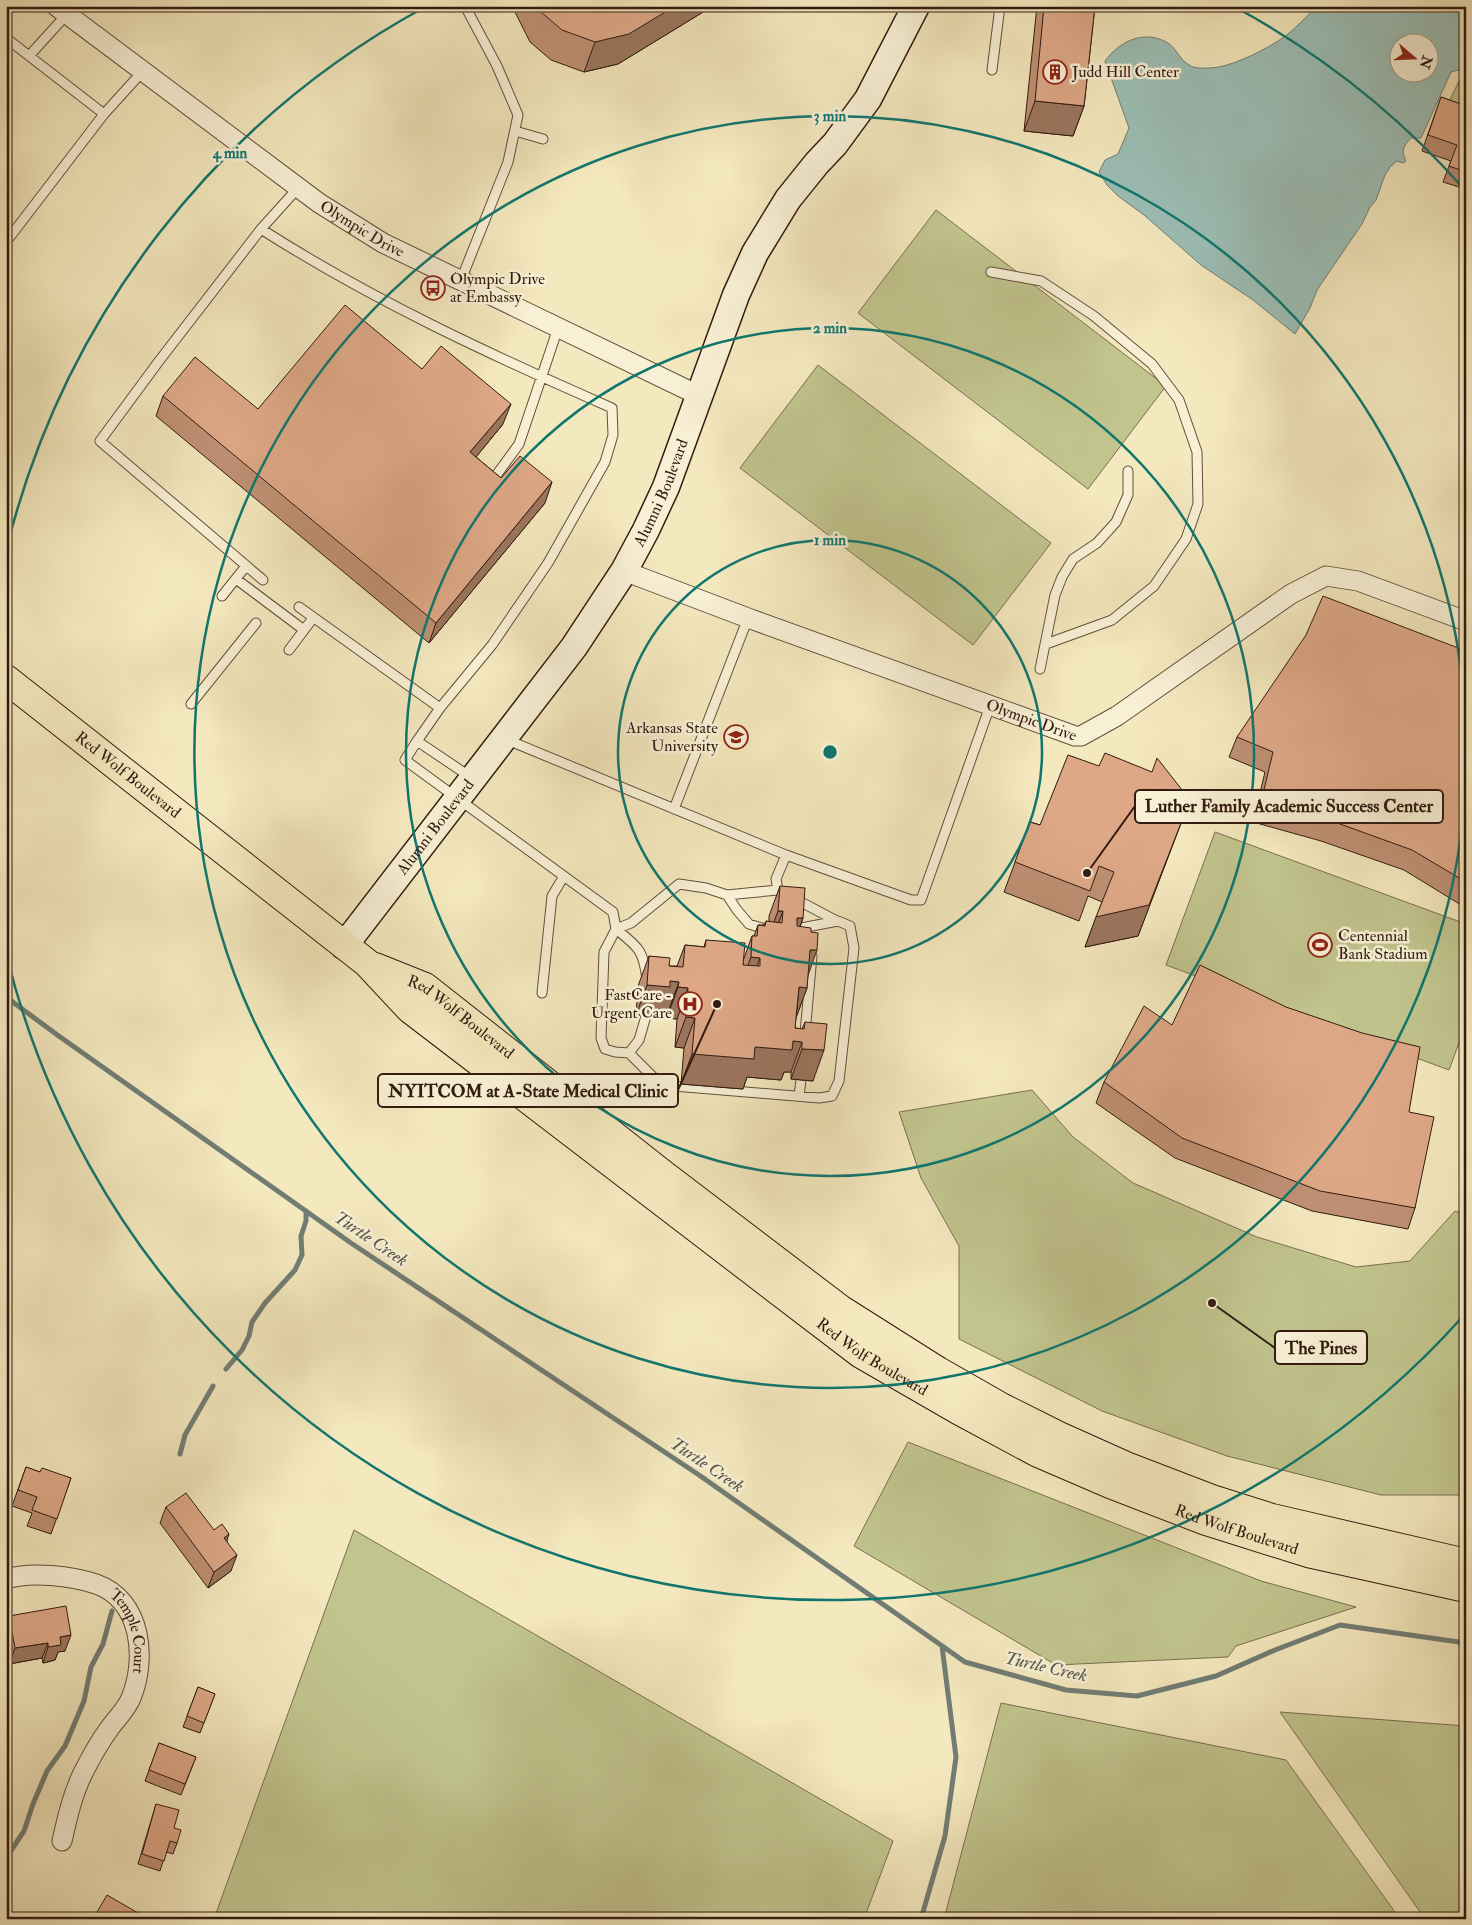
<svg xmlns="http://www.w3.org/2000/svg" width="1472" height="1925" viewBox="0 0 1472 1925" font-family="'IM FELL Double Pica',serif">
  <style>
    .green { fill: #c1c48d; stroke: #796f4e }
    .water { fill: #9cbfb6; stroke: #717d74; fill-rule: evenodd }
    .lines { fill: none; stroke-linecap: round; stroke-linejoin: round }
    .stream { stroke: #717d74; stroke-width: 5 }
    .lane-casing { stroke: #624e3c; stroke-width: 11 }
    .street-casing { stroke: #624e3c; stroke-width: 21 }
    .secondary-casing { stroke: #311a10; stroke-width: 29 }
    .highway-casing { stroke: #311a10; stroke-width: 30 }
    .lane { stroke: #f8f0d5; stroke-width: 9 }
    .street { stroke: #f8f0d5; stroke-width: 19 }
    .secondary { stroke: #f8f0d5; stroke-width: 26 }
    .highway { stroke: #f4e8be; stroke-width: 28 }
    .wall { fill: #bf9074; stroke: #311a10 }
    .shaded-wall { fill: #9b765e; stroke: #311a10 }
    .building { fill: #dea887; stroke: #311a10 }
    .ring { fill: none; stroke: #0f766e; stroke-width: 2.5 }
    .labels { text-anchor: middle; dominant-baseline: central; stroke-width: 5; stroke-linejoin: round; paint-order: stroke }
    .poi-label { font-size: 16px; fill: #311a10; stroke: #f8f0d5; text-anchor: start }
    .street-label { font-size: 16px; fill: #311a10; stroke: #f8f0d5 }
    .water-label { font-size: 18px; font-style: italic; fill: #56544a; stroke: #f8f0d5 }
    .centre { fill: #0f766e; stroke: #f8f0d5; stroke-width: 2.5 }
    .ring-label { font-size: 15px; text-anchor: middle; font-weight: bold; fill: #0f766e; stroke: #f8f0d5; stroke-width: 5; stroke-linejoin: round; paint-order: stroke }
    .leader { fill: none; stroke: #311a10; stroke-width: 2 }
    .callout-dot { fill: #311a10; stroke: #f8f0d5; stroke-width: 2 }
    .callout { fill: #f8f0d5; stroke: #311a10; stroke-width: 2 }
    .callout-label { font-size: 18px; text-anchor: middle; font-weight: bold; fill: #311a10 }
  </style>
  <rect width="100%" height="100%" fill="#f4e8be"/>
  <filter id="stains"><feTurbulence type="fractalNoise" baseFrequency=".004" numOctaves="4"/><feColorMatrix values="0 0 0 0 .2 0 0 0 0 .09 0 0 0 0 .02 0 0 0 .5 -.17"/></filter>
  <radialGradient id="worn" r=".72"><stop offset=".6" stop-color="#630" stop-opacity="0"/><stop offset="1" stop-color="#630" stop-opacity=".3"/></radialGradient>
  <path class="green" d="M 1466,80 L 1466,111 L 1448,104 L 1459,81 Z
    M 936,210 L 1166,386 L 1088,489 L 858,313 Z
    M 818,365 L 1051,543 L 973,645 L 740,468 Z
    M 1215,832 L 1466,924 L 1466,1024 L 1449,1070 L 1166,965 Z
    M 1032,1090 L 1073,1137 L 1133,1183 L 1257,1237 L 1356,1267 L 1410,1261 L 1455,1211 L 1466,1215 L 1466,1495 L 1381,1495 L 1227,1456 L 1102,1411 L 959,1339 L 959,1246 L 921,1178 L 899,1112 Z
    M 908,1442 L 1261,1581 L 1356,1607 L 1236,1646 L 1228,1657 L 1056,1665 L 854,1546 Z
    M 354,1530 L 893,1841 L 864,1919 L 214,1919 Z
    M 1001,1703 L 1286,1760 L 1400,1919 L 944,1919 Z
    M 1280,1712 L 1466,1726 L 1466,1919 L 1425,1919 Z"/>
  <path class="water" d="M 1318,6 L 1466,6 L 1466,68 L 1451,72 L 1421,138 L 1411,138 C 1403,146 1401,151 1406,161 L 1403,163 L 1397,161 L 1390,167 L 1385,175 L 1376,200 L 1370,207 L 1362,224 L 1317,290 L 1310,308 L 1295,334 L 1253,300 L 1201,265 L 1144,215 L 1118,196 L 1107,185 L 1099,172 L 1105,160 L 1118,154 L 1129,128 L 1105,61 C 1120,41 1144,29 1168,43 C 1176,48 1180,60 1189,65 C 1196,70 1210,68 1219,67 C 1236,64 1267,49 1281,39 C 1295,30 1306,16 1318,6 ZM 1400,42 L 1430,42 L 1430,72 L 1400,72 Z"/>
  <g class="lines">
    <path class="stream" d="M 6,997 L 56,1034 L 351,1243 L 699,1475 L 965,1662 L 1066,1690 L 1137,1696 L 1216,1676 L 1275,1650 L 1340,1625 L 1466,1643
      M 226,1369 L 242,1350 L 249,1336 L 252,1322 L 265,1303 L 295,1270 L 302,1255 L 301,1236 L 306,1221 L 306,1211
      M 180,1454 L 185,1435 L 213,1386
      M 6,1871 L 10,1852 L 24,1831 L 33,1804 L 47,1771 L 65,1746 L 84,1701 L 91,1667 L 103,1644 L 112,1611
      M 921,1919 L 945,1836 L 956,1757 L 942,1646"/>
    <g class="lane-casing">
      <path id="lane" d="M 6,38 L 104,114
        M 29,56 L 67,14
        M 992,70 L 1000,6
        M 515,131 L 543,139
        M 261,229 L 298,188
        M 6,242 L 104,114 L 143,71
        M 991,272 L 1041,281 L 1094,316 L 1152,364 L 1179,400 L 1197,452 L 1198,504 L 1186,539 L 1154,586 L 1112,620 L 1046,644
        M 461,280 L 508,162 L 518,115 L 497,66 L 465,6
        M 495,477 L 519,444 L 558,328
        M 236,579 L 304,630
        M 263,580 L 100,441 L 159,361 L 261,229 C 372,300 491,355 612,408 L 613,435 L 605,462 L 548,563 L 492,645 L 440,708 L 417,741 L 472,778
        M 222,596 L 246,566
        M 299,607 L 440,708
        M 289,650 L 313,618
        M 1040,669 L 1055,595 L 1062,577 L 1073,559 L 1097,543 L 1116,522 L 1128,495 L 1128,471
        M 191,704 L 256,623
        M 505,739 L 786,855 L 776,879 L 778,890 L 837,921
        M 417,741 L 405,760 L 613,912 L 616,929 C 638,947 643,949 647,979
        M 674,809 L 748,618
        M 786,855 L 911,900 L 921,900 L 990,706
        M 727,895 L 778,890
        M 542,993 L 552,896 L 564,876
        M 646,1016 L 639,1040 L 629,1053 L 615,1052 L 605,1049 L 601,1038 L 604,952 L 616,929 L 631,923 L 679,884 L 706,888 L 727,895 L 737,910 L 749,924 L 768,930
        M 805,1033 L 812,956
        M 629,1053 L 661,1085 L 819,1098 L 832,1096 L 839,1081 L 854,948 L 850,926 L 838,921 L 796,929
        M 799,1096 L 801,1080"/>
    </g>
    <g class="street-casing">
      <g id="street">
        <path id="s1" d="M 56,6 L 319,203 L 383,243 L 700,396"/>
        <path id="s2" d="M 624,571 L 748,618 L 1075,736 L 1081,736 L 1117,716 L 1291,594 L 1326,576 L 1358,581 L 1466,621"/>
        <path id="s3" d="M 6,1579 C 31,1571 72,1576 96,1584 C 142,1600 147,1659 131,1698 C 126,1710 116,1719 109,1729 C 98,1744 90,1759 82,1775 C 72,1796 67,1819 62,1841"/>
      </g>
    </g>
    <g class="secondary-casing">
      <g id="secondary">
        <path id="s4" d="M 344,946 L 574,647 L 624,571 L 646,530 L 666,487 L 736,295 L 755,253 L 788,199 L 817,163 L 835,144 L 868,99 L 916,6"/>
      </g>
    </g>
    <g class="highway-casing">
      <g id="highway">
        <path id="s5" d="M 6,679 L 367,963 L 410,1009 L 861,1354 L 958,1410 L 1038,1453 L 1110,1484 L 1206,1521 L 1308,1553 L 1466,1588"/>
        <path id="s6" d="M 375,967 L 425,987 L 664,1175 L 840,1309 L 938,1371 L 1001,1407 L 1059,1436 L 1126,1466 L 1212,1499 L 1272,1518 L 1466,1563"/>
      </g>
    </g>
    <use href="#lane" class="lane"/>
    <use href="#street" class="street"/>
    <use href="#secondary" class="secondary"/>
    <use href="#highway" class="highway"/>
  </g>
  <path class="wall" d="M 512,6 L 713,6 L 618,64 L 584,72 L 551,60 L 530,42 Z
    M 1037,6 L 1095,6 L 1084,106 L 1073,136 L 1024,131 Z
    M 1441,97 L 1466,106 L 1466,177 L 1462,188 L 1443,182 L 1451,161 L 1422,151 Z
    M 422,369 L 503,424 L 476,457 L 501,478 L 545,503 L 429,643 L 156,416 L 163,396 L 258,409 Z
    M 1466,651 L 1466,908 L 1404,870 L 1321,841 L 1253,822 L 1265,772 L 1229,757 L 1237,737 Z
    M 1030,822 L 1040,825 L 1178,830 L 1138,936 L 1085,947 L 1102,902 L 1088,896 L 1079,921 L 1004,892 Z
    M 780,886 L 803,918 L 800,927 L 808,974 L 807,988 L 796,1017 L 795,1028 L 802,1029 L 805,1022 L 813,1081 L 791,1079 L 791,1072 L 784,1072 L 781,1080 L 747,1077 L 743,1089 L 681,1084 L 684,1048 L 675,1047 L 677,1019 L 667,1018 L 668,1012 L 661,1012 L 659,1017 L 636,1015 L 638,986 L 649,956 L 669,966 L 677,966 L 685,945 L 704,947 L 706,940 L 743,961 L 752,936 L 754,936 L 758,925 L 764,925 L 766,921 L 769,922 L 769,916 Z
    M 1172,1025 L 1409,1112 L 1415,1208 L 1408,1229 L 1312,1211 L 1175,1158 L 1096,1103 L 1104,1082 Z
    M 26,1467 L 40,1472 L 71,1478 L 51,1534 L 27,1526 L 32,1513 L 12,1506 Z
    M 166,1507 L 214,1530 L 227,1541 L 231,1571 L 208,1588 L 160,1523 Z
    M 9,1616 L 65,1651 L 58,1652 L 55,1660 L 43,1663 L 42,1658 L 9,1664 L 6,1646 L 6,1625 Z
    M 198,1687 L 215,1694 L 200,1733 L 183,1727 Z
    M 159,1743 L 196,1757 L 181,1795 L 145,1781 Z
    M 156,1804 L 174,1828 L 177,1843 L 173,1854 L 166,1852 L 160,1871 L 138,1864 Z"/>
  <path class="shaded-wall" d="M 675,6 L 713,6 L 618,64 L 584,72 L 595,42 Z
    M 1035,101 L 1084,106 L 1073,136 L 1024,131 Z
    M 511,404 L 503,424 L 463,473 L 470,452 Z
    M 552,482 L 545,503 L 429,643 L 436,623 Z
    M 1190,800 L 1138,936 L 1085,947 L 1096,917 Z
    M 778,911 L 783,911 L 772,941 L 767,941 Z
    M 797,918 L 803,918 L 792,949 Z
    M 810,950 L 817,950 L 806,981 Z
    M 751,957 L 760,958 L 749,988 L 740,987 Z
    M 670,981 L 679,982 L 668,1012 L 661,1012 L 659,1017 L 636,1015 L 647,985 Z
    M 678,987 L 688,988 L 677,1019 L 667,1018 Z
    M 799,987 L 807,988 L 796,1018 Z
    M 686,1017 L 695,1018 L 684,1048 L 675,1047 Z
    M 793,1041 L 802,1042 L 791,1072 L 784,1072 L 781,1080 L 747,1077 L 743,1089 L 681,1084 L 692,1054 Z
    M 802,1049 L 824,1050 L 813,1081 L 791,1079 Z
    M 229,1534 L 224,1550 L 224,1538 Z
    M 237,1555 L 231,1571 L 208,1588 L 214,1572 Z
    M 71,1635 L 65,1651 L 58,1652 L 55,1660 L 43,1663 L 48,1647 L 60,1637 Z
    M 48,1643 L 42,1658 L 9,1664 L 15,1648 Z"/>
  <path class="building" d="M 538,6 L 675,6 L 629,34 L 595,42 L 562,30 L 541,12 Z
    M 1044,6 L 1095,6 L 1084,106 L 1035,101 Z
    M 1441,97 L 1466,106 L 1466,172 L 1449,166 L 1457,145 L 1428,135 Z
    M 345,305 L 422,369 L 441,346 L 511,404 L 470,452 L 501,478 L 520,456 L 552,482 L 436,623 L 163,396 L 195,357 L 258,409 Z
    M 1323,596 L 1466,651 L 1466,882 L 1412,850 L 1329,820 L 1261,802 L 1273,752 L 1237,737 L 1306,635 Z
    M 1105,753 L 1152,772 L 1157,758 L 1190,800 L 1149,905 L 1096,917 L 1114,872 L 1099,866 L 1090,891 L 1015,862 L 1030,822 L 1040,825 L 1068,755 L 1099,766 Z
    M 780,886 L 805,888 L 803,918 L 797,918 L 797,926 L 811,928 L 811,932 L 818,933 L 817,950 L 810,950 L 807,988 L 799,987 L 795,1028 L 804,1029 L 805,1022 L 827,1024 L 824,1050 L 802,1049 L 802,1042 L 793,1041 L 792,1050 L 755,1047 L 754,1059 L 692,1054 L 695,1018 L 686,1017 L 688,988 L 678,987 L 679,982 L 670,981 L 670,987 L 647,985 L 649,956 L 670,958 L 669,966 L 683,967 L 685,945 L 705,947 L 706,940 L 745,943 L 743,965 L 760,966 L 760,958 L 751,957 L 752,936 L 757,936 L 758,925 L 765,926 L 766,921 L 782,923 L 783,911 L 778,911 Z
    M 1200,965 L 1286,1007 L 1362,1033 L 1420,1047 L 1409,1112 L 1434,1117 L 1415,1208 L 1320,1191 L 1182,1138 L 1104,1082 L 1144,1006 L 1172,1025 Z
    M 26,1467 L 40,1472 L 42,1468 L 71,1478 L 57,1519 L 32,1510 L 37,1497 L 18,1490 Z
    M 186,1493 L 214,1530 L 222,1524 L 229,1534 L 224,1538 L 237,1555 L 214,1572 L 166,1507 Z
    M 66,1606 L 71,1635 L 60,1637 L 61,1645 L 48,1647 L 48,1643 L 15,1648 L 9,1616 Z
    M 198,1687 L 215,1694 L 204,1723 L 187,1716 Z
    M 159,1743 L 196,1757 L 185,1784 L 149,1770 Z
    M 156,1804 L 179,1810 L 174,1828 L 181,1830 L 177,1843 L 170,1841 L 164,1861 L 142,1854 Z
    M 107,1895 L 145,1917 L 144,1919 L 93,1919 Z"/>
  <g class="ring">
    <circle cx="830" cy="752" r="212"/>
    <circle cx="830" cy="752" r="424"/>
    <path d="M1466 774A636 636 0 1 1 1466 730"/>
    <path d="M1465 1314A848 848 0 0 1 7 957M7 547A848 848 0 0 1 425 7M1235 7A848 848 0 0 1 1465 190"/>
  </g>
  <defs>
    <g id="building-ring" transform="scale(1.25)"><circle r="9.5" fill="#f8f0d5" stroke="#8f2418" stroke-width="1.5"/><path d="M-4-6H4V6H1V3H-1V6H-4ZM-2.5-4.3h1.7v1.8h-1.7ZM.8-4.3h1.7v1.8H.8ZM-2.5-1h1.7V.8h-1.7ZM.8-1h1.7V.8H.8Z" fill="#8f2418"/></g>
    <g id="bus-ring" transform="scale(1.25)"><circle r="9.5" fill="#f8f0d5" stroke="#8f2418" stroke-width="1.5"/><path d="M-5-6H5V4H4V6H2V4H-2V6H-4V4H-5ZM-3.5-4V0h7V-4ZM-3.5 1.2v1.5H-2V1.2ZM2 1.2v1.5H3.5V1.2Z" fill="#8f2418"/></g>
    <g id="university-ring" transform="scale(1.25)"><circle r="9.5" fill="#f8f0d5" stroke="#8f2418" stroke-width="1.5"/><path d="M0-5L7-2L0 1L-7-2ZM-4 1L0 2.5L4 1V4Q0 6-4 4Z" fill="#8f2418"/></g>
    <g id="stadium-ring" transform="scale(1.25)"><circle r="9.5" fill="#f8f0d5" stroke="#8f2418" stroke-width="1.5"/><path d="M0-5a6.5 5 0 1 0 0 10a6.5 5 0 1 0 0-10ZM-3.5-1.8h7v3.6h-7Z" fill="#8f2418"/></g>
    <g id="hospital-ring" transform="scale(1.25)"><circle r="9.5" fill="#f8f0d5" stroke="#8f2418" stroke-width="1.5"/><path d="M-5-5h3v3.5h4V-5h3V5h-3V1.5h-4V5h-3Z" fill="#8f2418"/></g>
  </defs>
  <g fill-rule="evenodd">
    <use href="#building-ring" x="1055" y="72"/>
    <use href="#bus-ring" x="433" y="288"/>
    <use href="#university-ring" x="736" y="737"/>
    <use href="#stadium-ring" x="1320" y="945"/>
    <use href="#hospital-ring" x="690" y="1004"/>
  </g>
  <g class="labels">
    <g class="poi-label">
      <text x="1072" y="72">Judd Hill Center</text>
      <text x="450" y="279">Olympic Drive<tspan x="450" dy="18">at Embassy</tspan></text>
      <text x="718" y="728" text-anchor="end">Arkansas State<tspan x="718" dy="18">University</tspan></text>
      <text x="1338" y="936">Centennial<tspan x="1338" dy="18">Bank Stadium</tspan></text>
      <text x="672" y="995" text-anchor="end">FastCare -<tspan x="672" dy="18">Urgent Care</tspan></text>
    </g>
    <g class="street-label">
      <text stroke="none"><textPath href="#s1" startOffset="379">Olympic Drive</textPath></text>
      <text stroke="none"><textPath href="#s4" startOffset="555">Alumni Boulevard</textPath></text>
      <text stroke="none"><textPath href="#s2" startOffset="434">Olympic Drive</textPath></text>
      <text stroke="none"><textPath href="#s5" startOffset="155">Red Wolf Boulevard</textPath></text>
      <text stroke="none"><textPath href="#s4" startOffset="150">Alumni Boulevard</textPath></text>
      <text stroke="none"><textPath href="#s6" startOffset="100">Red Wolf Boulevard</textPath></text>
      <text stroke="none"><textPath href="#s5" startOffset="1101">Red Wolf Boulevard</textPath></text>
      <text stroke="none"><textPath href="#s5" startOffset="1506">Red Wolf Boulevard</textPath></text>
      <text stroke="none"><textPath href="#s3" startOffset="154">Temple Court</textPath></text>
    </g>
    <g class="water-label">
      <text transform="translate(371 1239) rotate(34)">Turtle Creek</text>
      <text transform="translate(707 1465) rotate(34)">Turtle Creek</text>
      <text transform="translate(1046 1667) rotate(13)">Turtle Creek</text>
    </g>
  </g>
  <circle cx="830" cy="752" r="8" class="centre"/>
  <g class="ring-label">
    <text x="830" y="121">3 min</text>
    <text x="230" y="158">4 min</text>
    <text x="830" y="333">2 min</text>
    <text x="830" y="545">1 min</text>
  </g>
  <path class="leader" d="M1087 873L1135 806M717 1004L678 1090M1212 1303L1275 1348"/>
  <g class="callout-dot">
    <circle cx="1087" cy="873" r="5"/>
    <circle cx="717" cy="1004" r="5"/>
    <circle cx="1212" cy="1303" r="5"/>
  </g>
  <g class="callout">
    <rect x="1135" y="790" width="308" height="33" rx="5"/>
    <rect x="378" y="1074" width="300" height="33" rx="5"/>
    <rect x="1275" y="1331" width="92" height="33" rx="5"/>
  </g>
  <g class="callout-label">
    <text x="1289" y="812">Luther Family Academic Success Center</text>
    <text x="528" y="1097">NYITCOM at A-State Medical Clinic</text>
    <text x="1321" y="1354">The Pines</text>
  </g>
  <rect width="1472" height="1925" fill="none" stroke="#f4e8be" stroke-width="25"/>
  <rect x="8" y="8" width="1457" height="1910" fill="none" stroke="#311a10" stroke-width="2.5"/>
  <rect x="12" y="12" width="1447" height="1900" fill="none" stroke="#311a10"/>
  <g transform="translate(1414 58) rotate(109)"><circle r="24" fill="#f8f0d5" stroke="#a89a86"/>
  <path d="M0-4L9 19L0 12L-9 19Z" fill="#8f2418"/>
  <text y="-8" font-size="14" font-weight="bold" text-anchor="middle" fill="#311a10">N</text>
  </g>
  <rect width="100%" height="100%" filter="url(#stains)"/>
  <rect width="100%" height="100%" fill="url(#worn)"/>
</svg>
